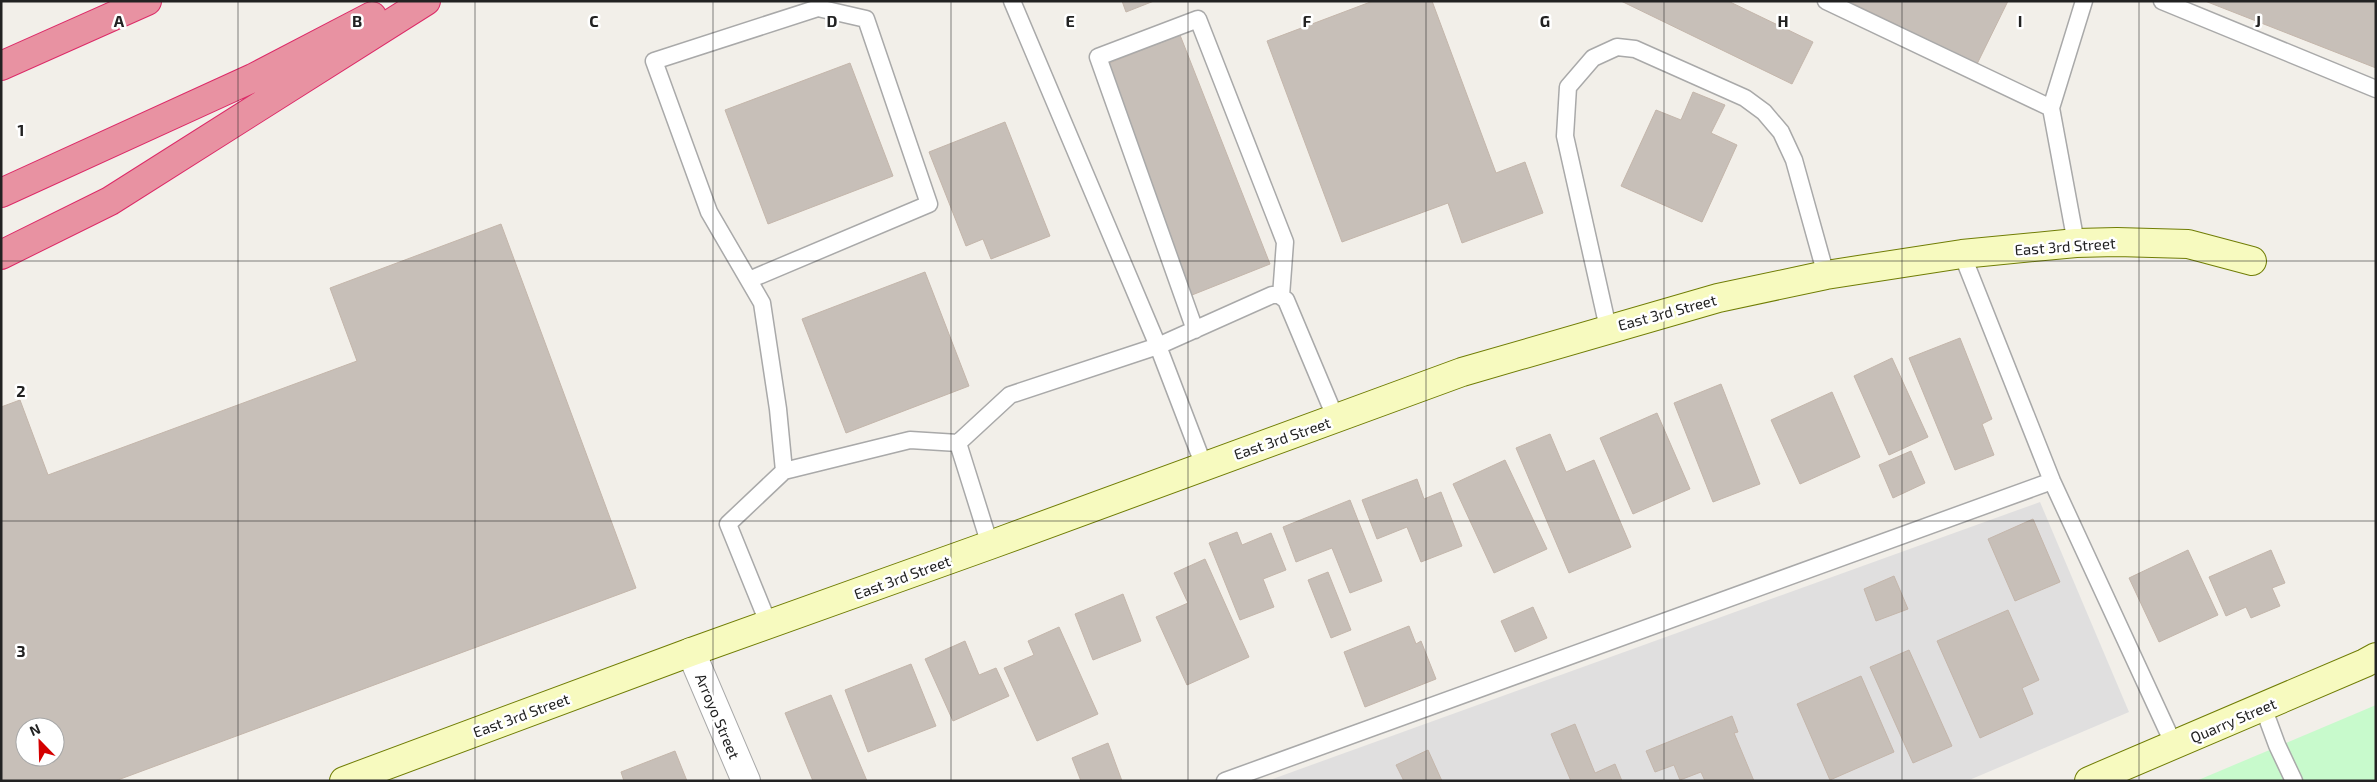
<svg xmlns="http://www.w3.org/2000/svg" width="2377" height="782" viewBox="0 0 2377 782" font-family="'Exo 2',sans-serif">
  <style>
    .residential { fill: #e0dfdf }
    .park { fill: #c8facc }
    .building { fill: #c7bfb8; stroke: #c4b6ab; fill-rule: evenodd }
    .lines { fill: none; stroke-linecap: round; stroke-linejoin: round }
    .lane-casing { stroke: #a9a9a9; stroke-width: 19 }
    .street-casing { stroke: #a9a9a9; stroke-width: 30 }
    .secondary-casing { stroke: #707d05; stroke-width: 30 }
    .highway-casing { stroke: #dc2a67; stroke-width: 30 }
    .lane { stroke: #fff; stroke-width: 16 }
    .street { stroke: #fff; stroke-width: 28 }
    .secondary { stroke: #f7fabf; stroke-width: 28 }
    .highway { stroke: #e892a2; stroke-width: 28 }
    .grid { fill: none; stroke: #222; stroke-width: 1; stroke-opacity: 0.55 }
    .labels { text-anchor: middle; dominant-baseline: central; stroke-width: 5; stroke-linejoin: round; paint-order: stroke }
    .street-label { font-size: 15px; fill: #222; stroke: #fff }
    .grid-label { font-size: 16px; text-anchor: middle; font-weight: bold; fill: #222; stroke: #fff; stroke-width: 5; stroke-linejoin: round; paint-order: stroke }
  </style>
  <rect width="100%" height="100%" fill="#f2efe9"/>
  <path class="residential" d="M 2040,502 L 2129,712 L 1967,781 L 1267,781 Z"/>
  <path class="park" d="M 2376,705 L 2376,781 L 2196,781 Z"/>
  <path class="building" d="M 1122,1 L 1154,1 L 1126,12 Z
    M 1373,1 L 1432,1 L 1496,173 L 1525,162 L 1543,213 L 1462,243 L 1448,203 L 1342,242 L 1267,41 Z
    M 1621,1 L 1728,1 L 1813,42 L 1792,84 Z
    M 1848,1 L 2008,1 L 1977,64 Z
    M 2205,1 L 2376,1 L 2376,68 Z
    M 1180,35 L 1270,264 L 1192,295 L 1102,66 Z
    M 850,63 L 893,176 L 768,224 L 725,110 Z
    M 1693,92 L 1725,105 L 1711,133 L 1737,145 L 1702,222 L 1621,186 L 1656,110 L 1681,120 Z
    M 1005,122 L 1050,236 L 991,259 L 983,239 L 966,246 L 929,152 Z
    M 501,224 L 636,588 L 115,781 L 1,781 L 1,407 L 20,400 L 48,475 L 357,361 L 330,288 ZM 25,727 L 55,727 L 55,757 L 25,757 Z
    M 925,272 L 969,386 L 846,433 L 802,319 Z
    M 1960,338 L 1992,419 L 1982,424 L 1994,455 L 1955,470 L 1909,358 Z
    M 1892,358 L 1928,437 L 1889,455 L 1854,376 Z
    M 1721,384 L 1760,484 L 1713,502 L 1674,403 Z
    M 1832,392 L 1860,457 L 1800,484 L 1771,420 Z
    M 1657,413 L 1690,489 L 1633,514 L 1600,438 Z
    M 1550,434 L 1566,472 L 1594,460 L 1631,547 L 1569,573 L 1516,448 Z
    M 1911,451 L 1925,483 L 1893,498 L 1879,465 Z
    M 1505,460 L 1547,549 L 1494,573 L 1453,484 Z
    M 1417,479 L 1424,499 L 1441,492 L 1462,546 L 1421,562 L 1407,527 L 1377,539 L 1362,500 Z
    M 1350,500 L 1382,581 L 1350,593 L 1332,548 L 1296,562 L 1283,527 Z
    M 2033,519 L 2060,582 L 2015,601 L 1988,539 Z
    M 1237,532 L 1242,545 L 1271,533 L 1286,570 L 1263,579 L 1274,607 L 1240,620 L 1209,543 Z
    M 2188,550 L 2218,615 L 2159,642 L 2129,578 Z
    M 2271,550 L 2285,583 L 2272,588 L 2280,606 L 2251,618 L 2246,607 L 2226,616 L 2209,577 Z
    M 1205,559 L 1249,657 L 1187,685 L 1156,617 L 1188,603 L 1174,573 Z
    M 1328,572 L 1351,630 L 1331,638 L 1308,580 Z
    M 1894,576 L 1908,609 L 1876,621 L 1864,589 Z
    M 1123,594 L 1141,641 L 1093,660 L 1075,614 Z
    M 1533,607 L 1547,638 L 1515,652 L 1501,621 Z
    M 2008,610 L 2039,680 L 2022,688 L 2033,714 L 1980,738 L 1937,641 Z
    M 1409,626 L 1416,644 L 1421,641 L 1436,679 L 1365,707 L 1344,652 Z
    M 1059,627 L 1098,714 L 1037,741 L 1004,668 L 1034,655 L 1028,641 Z
    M 965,641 L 979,675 L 996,668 L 1009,696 L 953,721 L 925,659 Z
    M 1909,650 L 1952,746 L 1913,763 L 1870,667 Z
    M 911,664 L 936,726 L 868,752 L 845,690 Z
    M 1861,676 L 1894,752 L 1830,780 L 1797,704 Z
    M 831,695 L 867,781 L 813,781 L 785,713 Z
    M 1732,716 L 1738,732 L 1734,733 L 1754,781 L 1705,781 L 1701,772 L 1680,780 L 1674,765 L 1655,772 L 1646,751 Z
    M 1575,724 L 1595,773 L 1615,764 L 1622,781 L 1571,781 L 1551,734 Z
    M 1108,743 L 1122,781 L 1081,781 L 1072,758 Z
    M 1428,750 L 1442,781 L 1404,781 L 1396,765 Z
    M 675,751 L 687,781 L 624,781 L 621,772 Z"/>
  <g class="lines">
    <g class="lane-casing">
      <path id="lane" d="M 1012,1 L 1158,346 L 1204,466
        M 1826,1 L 2051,108
        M 2162,1 L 2376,89
        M 2076,243 L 2051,108 L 2084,1
        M 1962,254 L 2052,481 L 2174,745
        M 749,280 L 929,204 L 866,19 L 818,8 L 654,61 L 709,212 L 762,303 L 778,409 L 784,471
        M 1608,328 L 1565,136 L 1568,87 L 1593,58 L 1617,47 L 1635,49 L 1745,98 L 1764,112 L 1781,132 L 1794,160 L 1826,275
        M 1195,330 L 1098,57 L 1198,19 L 1285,242 L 1281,296
        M 990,545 L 958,443 L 1010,395 L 1158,346 L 1272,295 L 1279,295 L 1286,300 L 1336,419
        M 769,625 L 728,524 L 784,471 L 910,440 L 958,443
        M 2263,707 L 2277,745 L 2294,781
        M 1225,781 L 2052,481"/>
    </g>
    <g class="street-casing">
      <path id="street" d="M 691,652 L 746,781"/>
    </g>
    <g class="secondary-casing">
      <path id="secondary" d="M 344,781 L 691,652 L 990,545 L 1462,372 L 1718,298 L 1826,275 L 1962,254 L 2076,243 L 2117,242 L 2188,244 L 2252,261
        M 2089,781 L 2365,663 L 2376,657"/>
    </g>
    <g class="highway-casing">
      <path id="highway" d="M 1,66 L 147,1
        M 1,193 L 253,78 L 372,16
        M 1,255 L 110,201 L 426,1"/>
    </g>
    <use href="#lane" class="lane"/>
    <use href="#street" class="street"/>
    <use href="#secondary" class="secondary"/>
    <use href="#highway" class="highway"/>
  </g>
  <path class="grid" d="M 238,1 L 238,781M 475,1 L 475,781M 713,1 L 713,781M 951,1 L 951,781M 1188,1 L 1188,781M 1426,1 L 1426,781M 1664,1 L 1664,781M 1902,1 L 1902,781M 2139,1 L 2139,781M 1,261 L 2376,261M 1,521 L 2376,521"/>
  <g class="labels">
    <g class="street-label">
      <text transform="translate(2065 246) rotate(-4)">East 3rd Street</text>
      <text transform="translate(1667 312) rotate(-15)">East 3rd Street</text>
      <text transform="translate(1282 438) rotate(-19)">East 3rd Street</text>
      <text transform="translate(902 577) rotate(-20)">East 3rd Street</text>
      <text transform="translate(521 715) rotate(-20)">East 3rd Street</text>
      <text transform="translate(718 716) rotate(67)">Arroyo Street</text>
      <text transform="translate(2233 720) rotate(-23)">Quarry Street</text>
    </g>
  </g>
  <g class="grid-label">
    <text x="119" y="27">A</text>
    <text x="357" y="27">B</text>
    <text x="594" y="27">C</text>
    <text x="832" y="27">D</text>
    <text x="1070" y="27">E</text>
    <text x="1307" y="27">F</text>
    <text x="1545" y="27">G</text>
    <text x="1783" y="27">H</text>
    <text x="2020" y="27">I</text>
    <text x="2258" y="27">J</text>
    <text x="21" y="136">1</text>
    <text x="21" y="397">2</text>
    <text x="21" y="657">3</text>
  </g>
  <rect width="2377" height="782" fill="none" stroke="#222222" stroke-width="5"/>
  <g transform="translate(40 742) rotate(337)"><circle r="24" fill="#ffffff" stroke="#a7a7a7"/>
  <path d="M0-4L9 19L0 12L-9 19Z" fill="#d40000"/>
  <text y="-8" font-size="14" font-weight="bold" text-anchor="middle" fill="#222222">N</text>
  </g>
</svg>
